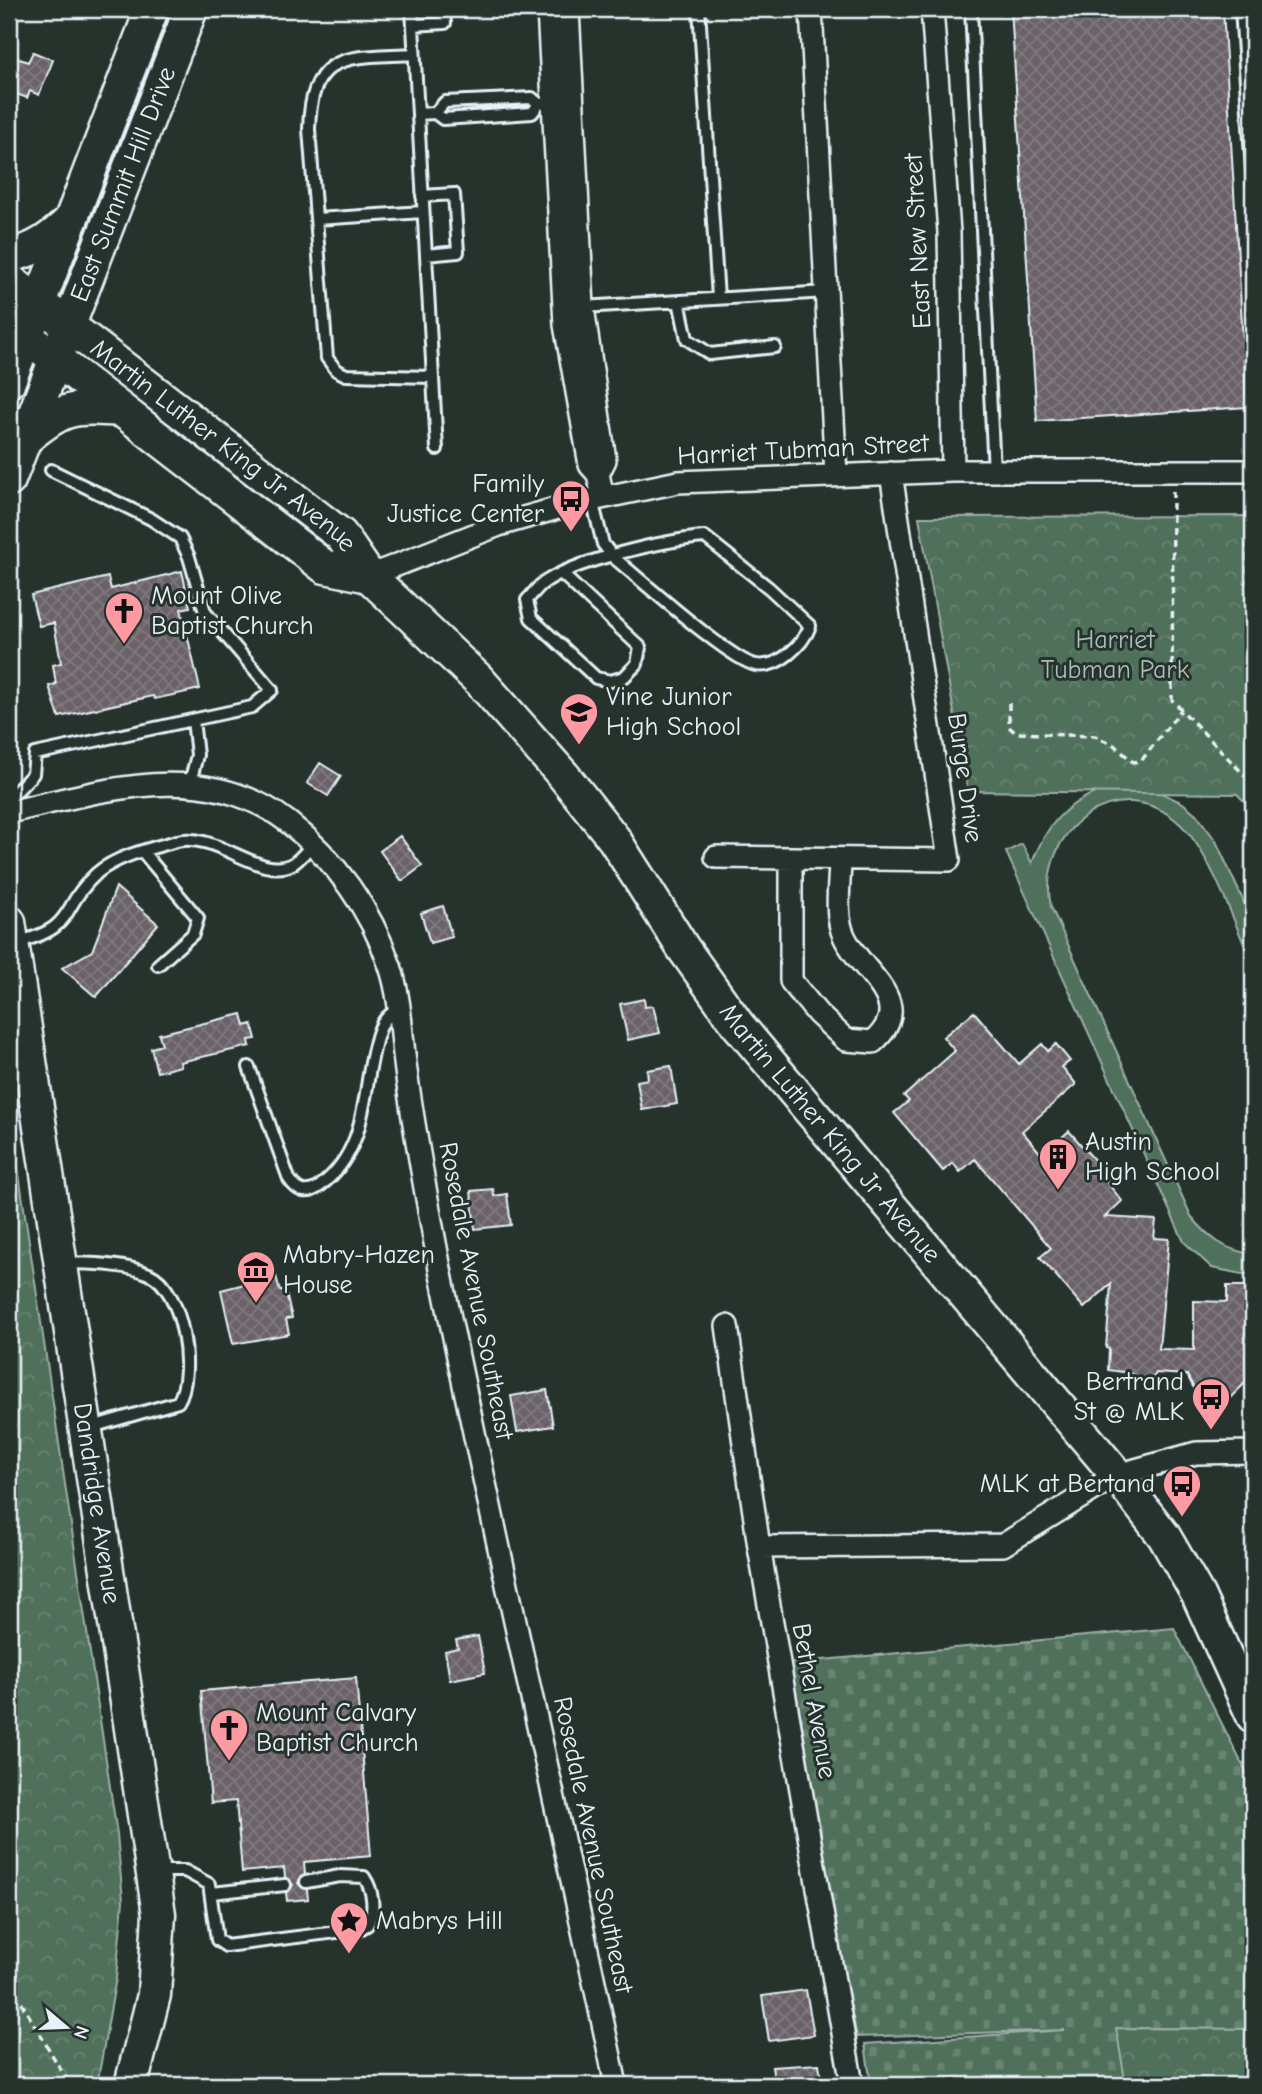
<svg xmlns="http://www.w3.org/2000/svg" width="1262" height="2094" viewBox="0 0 1262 2094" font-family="'Comic Neue',sans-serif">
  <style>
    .grass { fill: #4f705a; stroke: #9cb0a9; stroke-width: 2 }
    .cemetery { fill: url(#cemetery-stones); stroke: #9cb0a9; stroke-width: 2 }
    .park { fill: url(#park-crowns); stroke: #9cb0a9; stroke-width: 2 }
    .building { fill: url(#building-cross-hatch); stroke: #e8f1f8; stroke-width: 2 }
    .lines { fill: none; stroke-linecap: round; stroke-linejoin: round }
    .lane-casing { stroke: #e8f1f8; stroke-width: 16 }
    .street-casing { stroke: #e8f1f8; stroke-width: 26 }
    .secondary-casing { stroke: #e8f1f8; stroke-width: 37 }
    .path { stroke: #e8f1f8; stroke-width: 3.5; stroke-dasharray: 7 5; stroke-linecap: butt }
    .lane { stroke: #26332d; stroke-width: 10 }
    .street { stroke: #26332d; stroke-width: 21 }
    .secondary { stroke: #26332d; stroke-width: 32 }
    .labels { text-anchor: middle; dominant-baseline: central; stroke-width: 6; stroke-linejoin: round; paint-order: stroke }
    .street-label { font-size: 26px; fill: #e8f1f8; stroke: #26332d }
    .poi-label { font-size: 26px; fill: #e8f1f8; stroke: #26332d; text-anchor: start }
    .park-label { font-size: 26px; fill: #abbdb9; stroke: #26332d }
  </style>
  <defs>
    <pattern id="cemetery-stones" width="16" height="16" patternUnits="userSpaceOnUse" patternTransform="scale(1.75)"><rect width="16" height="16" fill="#4f705a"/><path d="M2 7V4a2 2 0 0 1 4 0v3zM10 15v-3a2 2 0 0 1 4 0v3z" fill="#688572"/></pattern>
    <pattern id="park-crowns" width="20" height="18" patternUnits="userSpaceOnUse" patternTransform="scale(1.75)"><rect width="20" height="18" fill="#4f705a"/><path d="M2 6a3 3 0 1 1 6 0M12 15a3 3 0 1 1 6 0" fill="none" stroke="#688572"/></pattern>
    <pattern id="building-cross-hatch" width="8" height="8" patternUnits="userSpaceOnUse" patternTransform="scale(1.75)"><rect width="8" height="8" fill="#6b6268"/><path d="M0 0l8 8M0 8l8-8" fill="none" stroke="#80797e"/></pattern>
  </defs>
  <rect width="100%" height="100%" fill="#26332d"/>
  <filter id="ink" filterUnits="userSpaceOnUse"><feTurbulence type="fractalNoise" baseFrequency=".0143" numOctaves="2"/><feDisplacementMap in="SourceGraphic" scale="14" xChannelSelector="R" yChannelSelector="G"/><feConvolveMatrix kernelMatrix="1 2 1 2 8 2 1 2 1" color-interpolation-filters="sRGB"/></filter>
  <g filter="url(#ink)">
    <path class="grass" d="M 1102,790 L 1159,792 L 1183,803 L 1196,814 L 1216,841 L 1253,922 L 1253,966 C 1236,927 1210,851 1180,824 C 1119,767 1035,830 1051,907 L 1191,1216 C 1208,1237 1225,1251 1253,1254 L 1253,1276 L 1212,1268 L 1184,1242 L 1006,852 L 1022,844 L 1032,863 C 1045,827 1065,803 1102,790 Z"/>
    <path class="cemetery" d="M 1174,1628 L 1253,1786 L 1253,2029 L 1117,2028 L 1126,2085 L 871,2085 L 865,2044 L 1064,2030 L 857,2037 L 779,1664 Z"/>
    <path class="park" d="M 1253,516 L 1253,810 L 1237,794 L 968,791 L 919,517 Z
      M 9,1107 L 117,1834 L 123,1901 L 116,1978 L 97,2085 L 9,2085 Z
      M 1116,2028 L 1253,2029 L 1253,2085 L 1126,2085 Z"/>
    <path class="building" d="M 1011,9 L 1223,9 L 1247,407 L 1037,421 Z
      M 33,52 L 53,60 L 39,95 L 30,91 L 27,98 L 9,91 L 9,55 L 28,62 Z
      M 182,571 L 190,607 L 181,609 L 200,689 L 155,699 L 153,696 L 59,717 L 49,686 L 56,684 L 53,665 L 61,663 L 54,623 L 39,626 L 31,595 L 108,577 L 111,589 Z
      M 320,763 L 341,776 L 328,796 L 307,783 Z
      M 400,836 L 422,866 L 402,881 L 380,851 Z
      M 116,887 L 158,924 L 96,997 L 62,968 L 92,951 Z
      M 443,906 L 452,937 L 430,943 L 421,913 Z
      M 644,999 L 645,1007 L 653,1006 L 660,1033 L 628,1040 L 620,1004 Z
      M 974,1012 L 1019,1064 L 1042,1044 L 1048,1051 L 1056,1044 L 1070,1061 L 1062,1067 L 1076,1084 L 1022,1131 L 1042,1155 L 1069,1131 L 1110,1178 L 1106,1181 L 1122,1201 L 1105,1217 L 1156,1220 L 1154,1238 L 1169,1239 L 1159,1349 L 1194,1350 L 1194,1301 L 1227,1302 L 1227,1286 L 1253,1286 L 1253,1375 L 1217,1411 L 1199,1398 L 1187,1375 L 1156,1373 L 1150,1383 L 1130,1373 L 1108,1370 L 1109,1349 L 1106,1348 L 1111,1284 L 1084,1308 L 1040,1257 L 1051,1248 L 975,1159 L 960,1172 L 953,1163 L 943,1171 L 894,1113 L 909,1101 L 904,1096 L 955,1051 L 943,1037 Z
      M 242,1014 L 245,1026 L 252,1024 L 256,1039 L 249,1040 L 250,1046 L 180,1062 L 181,1066 L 157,1072 L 151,1048 L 162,1045 L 159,1034 Z
      M 671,1066 L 677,1104 L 642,1110 L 637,1081 L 648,1079 L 647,1070 Z
      M 493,1189 L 494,1196 L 507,1194 L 511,1225 L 475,1229 L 471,1191 Z
      M 276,1276 L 280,1291 L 285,1289 L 292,1318 L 286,1319 L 289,1334 L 233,1344 L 221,1290 Z
      M 547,1390 L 553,1426 L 517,1432 L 511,1396 Z
      M 478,1636 L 485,1673 L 450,1680 L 445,1651 L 458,1648 L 456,1640 Z
      M 356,1678 L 371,1856 L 304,1862 L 305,1874 L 298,1883 L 307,1890 L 308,1899 L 287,1901 L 286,1893 L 293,1885 L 285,1877 L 284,1868 L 242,1872 L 236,1801 L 211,1803 L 201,1691 Z
      M 806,1990 L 814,2035 L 769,2041 L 762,1996 Z
      M 819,2064 L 822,2085 L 775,2085 L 772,2067 Z"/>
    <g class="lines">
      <g class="lane-casing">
        <path id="lane" d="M 412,9 L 437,449
          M 699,9 L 718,298
          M 971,9 L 994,471
          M 1241,9 L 1253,185
          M 413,25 L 445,23 L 444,9
          M 414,54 C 350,58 311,49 309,129 L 327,358 L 336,370 L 346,375 L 433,377
          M 435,113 L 445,102 L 532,98 L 539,104 L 555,103
          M 418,114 L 435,113 L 443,119 L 532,113 L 539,104
          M 422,196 L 454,194 L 458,252 L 426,255
          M 317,219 L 423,212
          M 679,301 L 687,339 L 710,354 L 775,347
          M 583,307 L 827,292
          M 562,574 L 640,647 L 637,664 L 624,677 L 611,681 L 596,678 L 531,618 L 527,600 C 532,595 537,588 542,584 C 572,561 666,540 705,537 L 769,588 L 810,626 C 803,645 778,669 756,665 C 732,662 638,577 613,557 L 603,544 L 592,500
          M 190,783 L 197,755 L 193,720
          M 9,799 L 33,774 L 35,754 L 252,707 L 272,690 L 205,612 L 189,557 L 180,538 L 151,519 L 51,470
          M 142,851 L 198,918 L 193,934 L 158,965
          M 15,943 C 79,927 58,909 97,873 C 117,856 152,848 177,841 C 217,831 262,883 294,863 C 301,858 307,850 313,844
          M 249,1067 L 289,1179 C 297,1191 306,1196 320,1186 C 373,1145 360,1085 379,1031 C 383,1019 390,1014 400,1007
          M 62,1263 C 89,1264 124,1263 149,1274 C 183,1288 196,1374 178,1402 L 88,1428
          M 156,1871 L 185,1871 L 209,1884 L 217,1940 L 226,1946 L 360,1929 L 367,1925 C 376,1911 373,1890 364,1877 L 340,1876 L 306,1882
          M 212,1893 L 285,1885"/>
      </g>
      <g class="street-casing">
        <path id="street" d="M 548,9 L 565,325 L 590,465 L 598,474 L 603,497
          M 568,9 L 583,307 L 605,460 L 598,474
          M 811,9 L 836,475
          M 932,9 L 949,232 L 953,471
          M 369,576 L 499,525 L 572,504 L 678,482 L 953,471 L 1253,471
          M 9,812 C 103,791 204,757 288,822 C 335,859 371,910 390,966 C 402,1002 401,1040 407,1078 C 416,1141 428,1206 440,1269 C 495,1542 559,1813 616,2085
          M 716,857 L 949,860 L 891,473
          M 791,859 L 791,981 L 818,1014 L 846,1040 L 873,1042 C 919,1002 860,973 844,936 C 834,915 840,882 840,859
          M 727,1326 L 759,1547 L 852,2085
          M 759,1547 L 1003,1545 L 1117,1475 L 1196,1453 L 1253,1452"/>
      </g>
      <g class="secondary-casing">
        <g id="secondary">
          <path d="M 9,256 C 36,250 51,239 71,220"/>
          <path id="s1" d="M 9,280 L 341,535 L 369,576 L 479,680 L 564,776 L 614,839 L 683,948 L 738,1025 L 1117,1475 L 1164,1536 L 1198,1595 L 1253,1716"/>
          <path d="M 9,323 L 325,567 L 369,576"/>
          <path d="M 9,381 L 152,9"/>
          <path d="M 24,440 C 60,409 72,405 119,410"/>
          <path id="s2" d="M 9,480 L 191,9"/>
          <path id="s3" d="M 9,922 L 159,1914 L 154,1995 L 131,2085"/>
        </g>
      </g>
      <path class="path" d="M 1173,491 L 1172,700 L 1253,784
        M 1009,703 L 1009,727 L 1016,733 L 1095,736 L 1114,745 L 1133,762 L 1141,761 L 1181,710
        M 1245,775 L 1252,765 L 1247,543
        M 9,1982 L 70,2085"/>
      <use href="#lane" class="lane"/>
      <use href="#street" class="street"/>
      <use href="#secondary" class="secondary"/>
    </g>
  </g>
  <defs>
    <g id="bus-pin" transform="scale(2.0125)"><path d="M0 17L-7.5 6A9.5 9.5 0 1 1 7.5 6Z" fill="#ff9aa2" stroke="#26332d"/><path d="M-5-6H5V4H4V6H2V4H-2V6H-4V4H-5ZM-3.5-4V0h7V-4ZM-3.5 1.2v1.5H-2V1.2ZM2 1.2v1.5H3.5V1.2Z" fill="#111"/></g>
    <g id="church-pin" transform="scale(2.0125)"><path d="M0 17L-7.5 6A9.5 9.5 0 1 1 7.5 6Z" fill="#ff9aa2" stroke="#26332d"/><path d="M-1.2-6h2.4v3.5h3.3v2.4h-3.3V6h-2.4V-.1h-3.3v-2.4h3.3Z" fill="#111"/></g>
    <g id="school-pin" transform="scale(2.0125)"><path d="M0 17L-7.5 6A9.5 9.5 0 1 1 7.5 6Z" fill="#ff9aa2" stroke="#26332d"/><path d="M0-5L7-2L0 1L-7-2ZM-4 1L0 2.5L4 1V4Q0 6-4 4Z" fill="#111"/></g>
    <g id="building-pin" transform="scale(2.0125)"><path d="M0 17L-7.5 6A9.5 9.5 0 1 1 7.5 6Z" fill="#ff9aa2" stroke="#26332d"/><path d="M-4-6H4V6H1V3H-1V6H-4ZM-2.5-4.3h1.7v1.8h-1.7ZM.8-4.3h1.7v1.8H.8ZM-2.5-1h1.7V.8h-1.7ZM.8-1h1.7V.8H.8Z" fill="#111"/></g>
    <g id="museum-pin" transform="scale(2.0125)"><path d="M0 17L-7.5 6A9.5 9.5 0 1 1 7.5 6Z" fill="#ff9aa2" stroke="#26332d"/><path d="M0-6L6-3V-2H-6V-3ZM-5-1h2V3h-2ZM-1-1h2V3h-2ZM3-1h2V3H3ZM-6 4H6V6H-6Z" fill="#111"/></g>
    <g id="sight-pin" transform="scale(2.0125)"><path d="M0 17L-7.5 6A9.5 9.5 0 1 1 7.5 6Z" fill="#ff9aa2" stroke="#26332d"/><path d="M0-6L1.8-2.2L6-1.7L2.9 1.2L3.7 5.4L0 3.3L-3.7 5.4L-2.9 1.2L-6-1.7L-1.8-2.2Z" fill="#111"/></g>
  </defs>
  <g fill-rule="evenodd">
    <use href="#bus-pin" x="571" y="499"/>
    <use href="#church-pin" x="124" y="611"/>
    <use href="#school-pin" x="579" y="712"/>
    <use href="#building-pin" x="1058" y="1157"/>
    <use href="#museum-pin" x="256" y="1270"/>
    <use href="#bus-pin" x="1211" y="1397"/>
    <use href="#bus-pin" x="1182" y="1484"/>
    <use href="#church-pin" x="229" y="1728"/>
    <use href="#sight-pin" x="349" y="1921"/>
  </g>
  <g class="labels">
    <g class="street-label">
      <text stroke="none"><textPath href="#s2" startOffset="317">East Summit Hill Drive</textPath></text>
      <text transform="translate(918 241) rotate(-93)">East New Street</text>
      <text stroke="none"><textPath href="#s1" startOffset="271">Martin Luther King Jr Avenue</textPath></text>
      <text transform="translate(803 450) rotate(-3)">Harriet Tubman Street</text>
      <text transform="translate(965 778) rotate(82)">Burge Drive</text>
      <text stroke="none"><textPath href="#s1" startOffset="1194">Martin Luther King Jr Avenue</textPath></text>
      <text transform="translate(476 1291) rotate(79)">Rosedale Avenue Southeast</text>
      <text stroke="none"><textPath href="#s3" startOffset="588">Dandridge Avenue</textPath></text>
      <text transform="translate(814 1701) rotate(80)">Bethel Avenue</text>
      <text transform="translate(593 1845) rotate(78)">Rosedale Avenue Southeast</text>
    </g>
    <g class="poi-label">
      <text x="544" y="484" text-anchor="end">Family<tspan x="544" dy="30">Justice Center</tspan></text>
      <text x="151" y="596">Mount Olive<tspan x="151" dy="30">Baptist Church</tspan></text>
      <text x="606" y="697">Vine Junior<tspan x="606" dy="30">High School</tspan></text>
      <text x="1085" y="1142">Austin<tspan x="1085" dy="30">High School</tspan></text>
      <text x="283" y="1255">Mabry-Hazen<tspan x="283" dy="30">House</tspan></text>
      <text x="1184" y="1382" text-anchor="end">Bertrand<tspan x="1184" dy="30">St @ MLK</tspan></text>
      <text x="1155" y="1484" text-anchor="end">MLK at Bertand</text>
      <text x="256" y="1713">Mount Calvary<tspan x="256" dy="30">Baptist Church</tspan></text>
      <text x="376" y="1921">Mabrys Hill</text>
    </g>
    <g class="park-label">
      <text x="1115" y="640">Harriet<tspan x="1115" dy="30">Tubman Park</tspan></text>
    </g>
  </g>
  <rect width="1262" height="2094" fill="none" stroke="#26332d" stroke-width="35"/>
  <rect x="18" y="18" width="1227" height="2059" fill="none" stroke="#e8f1f8" stroke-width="2.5" filter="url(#ink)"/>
  <g transform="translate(66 2027) rotate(109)" stroke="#26332d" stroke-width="5" paint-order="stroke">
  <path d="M0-5L12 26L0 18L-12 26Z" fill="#e8f1f8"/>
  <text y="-10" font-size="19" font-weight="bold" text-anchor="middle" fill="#e8f1f8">N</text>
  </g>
</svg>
